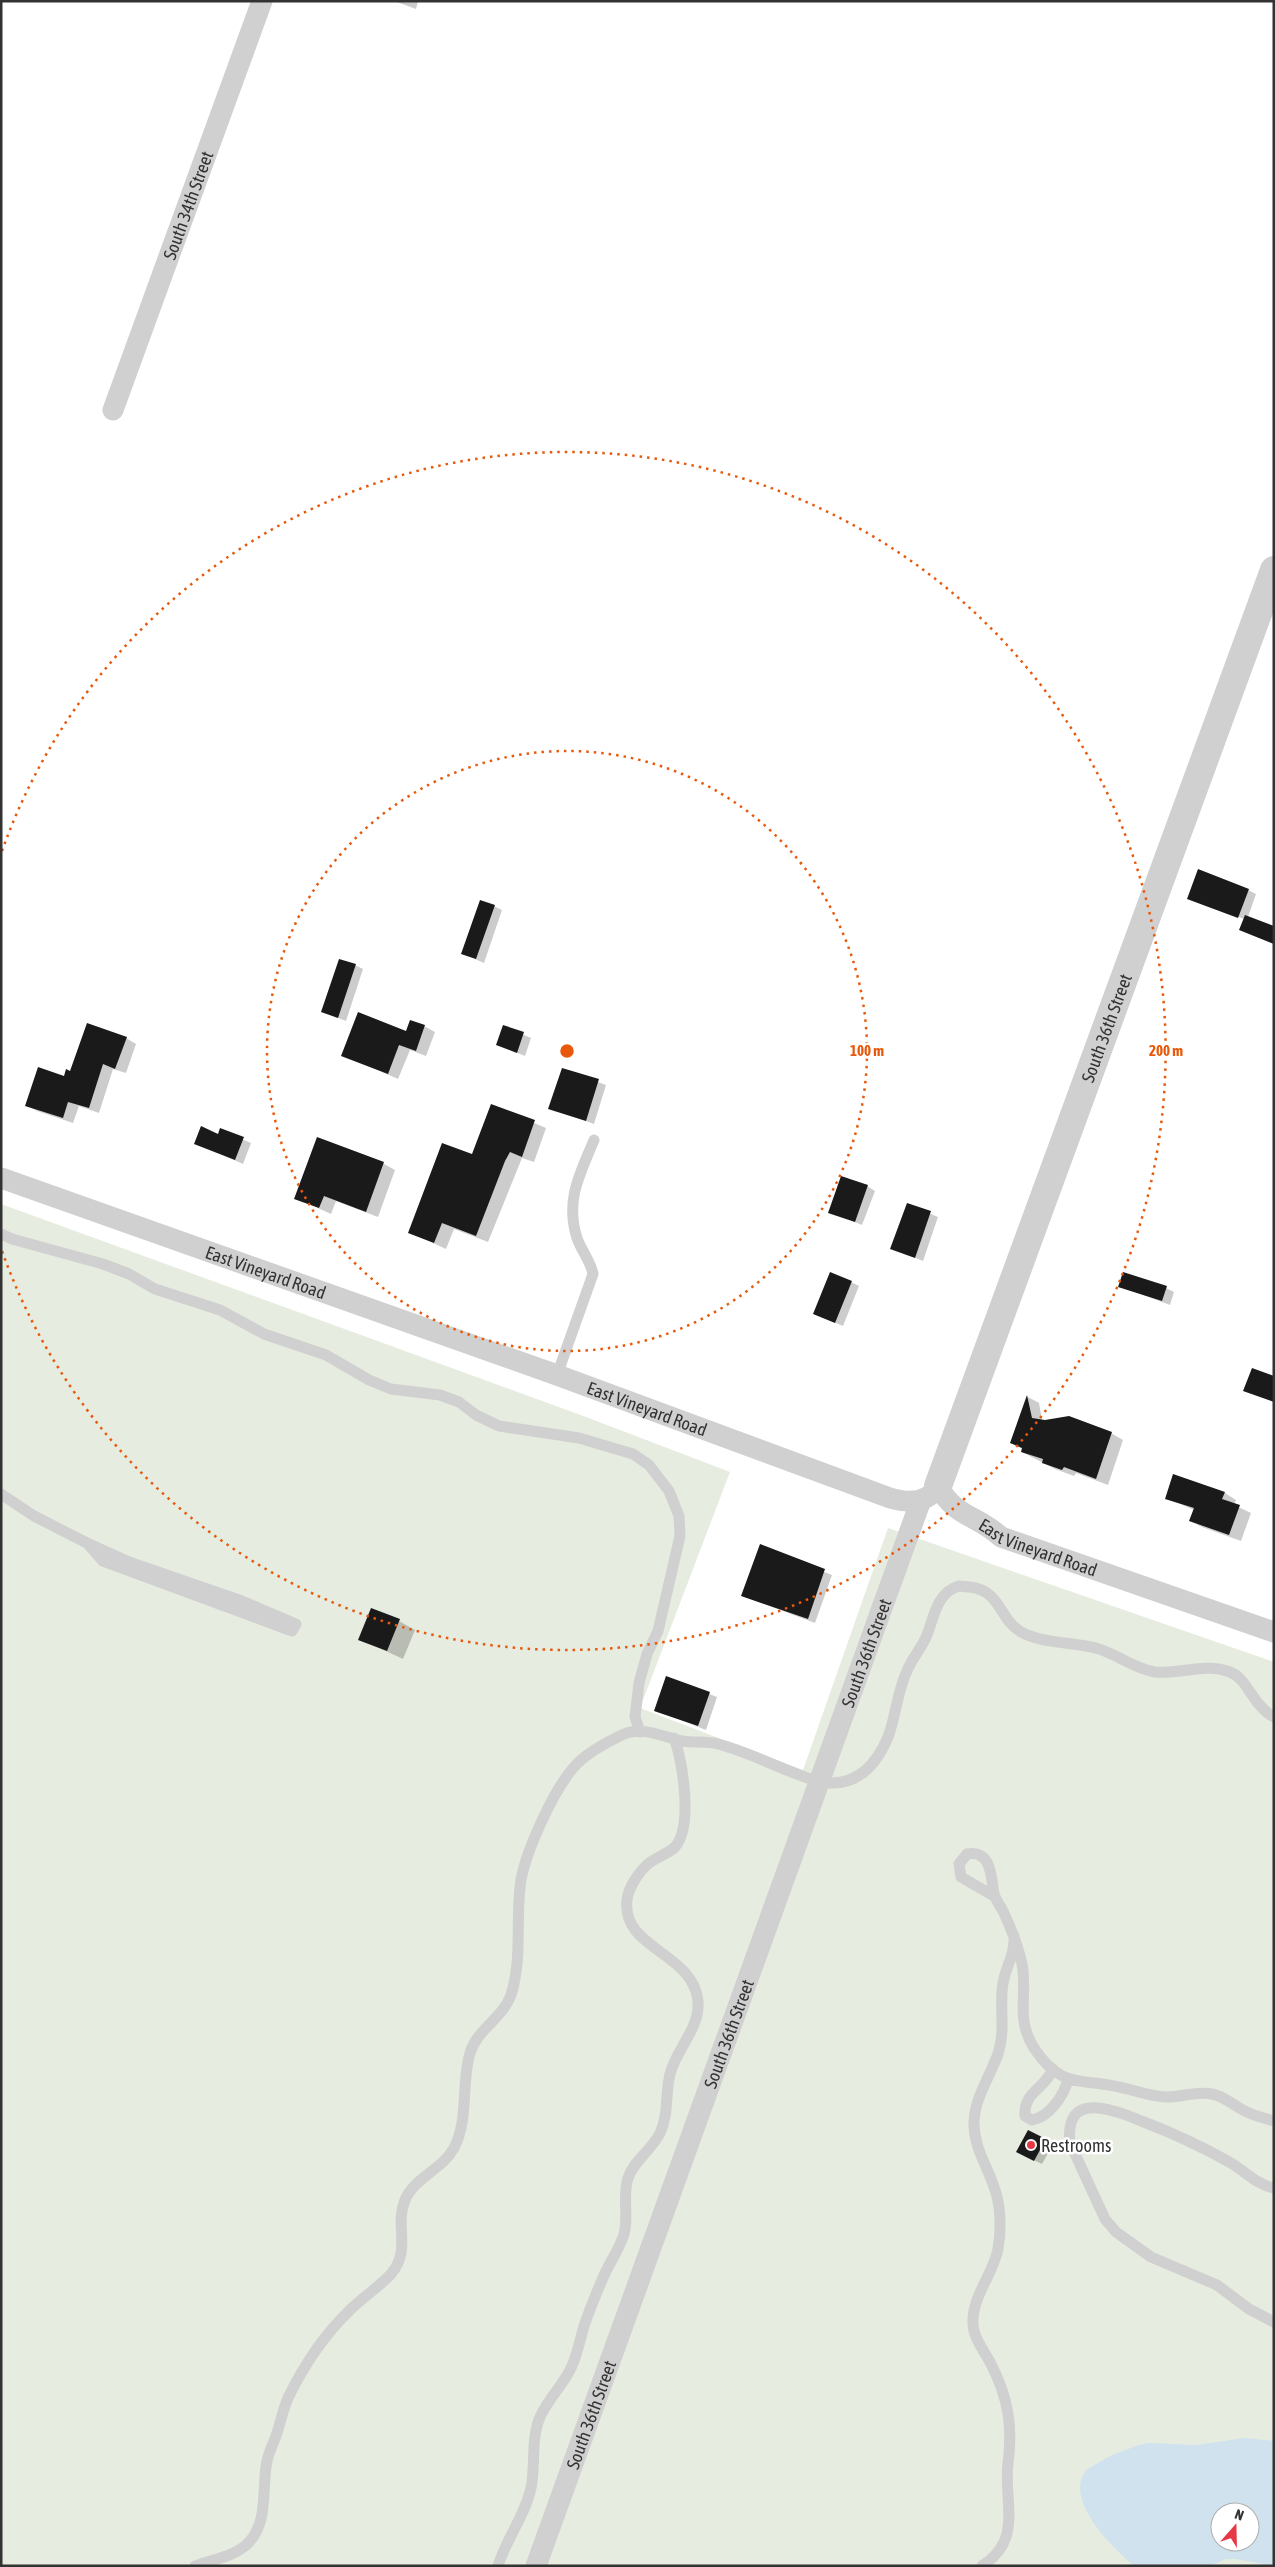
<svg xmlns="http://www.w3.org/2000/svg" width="1275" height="2567" viewBox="0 0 1275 2567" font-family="'Asap Condensed',sans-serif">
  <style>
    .green { fill: #e6ecdf; fill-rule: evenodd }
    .water { fill: #cfe2ee; fill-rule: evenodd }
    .shadow { fill: #0003 }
    .building { fill: #1a1a1a }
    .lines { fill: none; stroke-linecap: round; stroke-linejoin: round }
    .service { stroke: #d0d0d0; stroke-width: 11 }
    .minor { stroke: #d0d0d0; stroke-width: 21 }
    .tertiary { stroke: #d0d0d0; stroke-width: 28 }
    .ring { fill: none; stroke: #e8590c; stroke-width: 2.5; stroke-dasharray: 2.5 5 }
    .poi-dot { fill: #e63946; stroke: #fff; stroke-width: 2 }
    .labels { text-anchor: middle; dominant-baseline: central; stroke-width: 5; stroke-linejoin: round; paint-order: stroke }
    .street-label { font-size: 18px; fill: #333; stroke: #fff }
    .poi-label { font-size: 18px; fill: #333; stroke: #fff; text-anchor: start }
    .centre { fill: #e8590c; stroke: #fff; stroke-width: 2.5 }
    .ring-label { font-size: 15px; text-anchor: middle; font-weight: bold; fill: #e8590c; stroke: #fff; stroke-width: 5; stroke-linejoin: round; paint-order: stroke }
  </style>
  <rect width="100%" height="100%" fill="#fff"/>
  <path class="green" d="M 1,1204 L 586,1417 L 730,1472 L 640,1708 L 803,1770 L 888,1528 L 1274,1662 L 1274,2566 L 1,2566 ZM 1220,2512 L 1250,2512 L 1250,2542 L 1220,2542 Z"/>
  <path class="water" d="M 1245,2438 L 1274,2441 L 1274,2566 L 1236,2559 L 1226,2559 L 1210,2566 L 1134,2566 C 1113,2548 1063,2500 1086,2470 L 1110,2456 L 1136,2446 L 1148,2443 L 1196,2445 ZM 1220,2512 L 1250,2512 L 1250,2542 L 1220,2542 Z"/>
  <path class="shadow" d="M 394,1 L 418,1 L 416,9 Z
    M 1248,890 L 1256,894 L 1248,917 L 1274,927 L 1274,944 L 1241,930 L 1244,919 L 1195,900 Z
    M 494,906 L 502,910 L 484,963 L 463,954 Z
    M 355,965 L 363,969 L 346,1021 L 323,1012 Z
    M 424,1026 L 435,1032 L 426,1056 L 410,1050 L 398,1079 L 343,1055 Z
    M 504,1026 L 531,1038 L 525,1056 L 497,1045 Z
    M 126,1038 L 136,1044 L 126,1073 L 113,1069 L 99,1113 L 79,1106 L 73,1123 L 37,1111 L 26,1105 L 71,1072 Z
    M 563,1069 L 606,1085 L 594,1124 L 550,1108 Z
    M 491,1105 L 546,1128 L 534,1162 L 522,1158 L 488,1242 L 454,1229 L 446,1249 L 409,1232 L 473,1156 Z
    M 221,1130 L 251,1143 L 243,1164 L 196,1143 L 219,1135 Z
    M 318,1139 L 384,1164 L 395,1170 L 378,1217 L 336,1201 L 331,1214 L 296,1198 Z
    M 867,1186 L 875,1191 L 862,1225 L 830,1212 Z
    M 907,1204 L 938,1217 L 923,1261 L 892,1248 Z
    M 851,1282 L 859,1286 L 843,1326 L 822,1317 Z
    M 1119,1286 L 1166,1288 L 1174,1292 L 1170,1305 Z
    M 1028,1397 L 1039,1403 L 1042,1420 L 1111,1433 L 1123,1440 L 1108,1485 L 1076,1473 L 1074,1476 L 1055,1469 L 1022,1452 L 1023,1449 L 1011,1443 Z
    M 1174,1476 L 1225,1493 L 1236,1500 L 1234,1505 L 1251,1513 L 1241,1541 L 1202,1527 L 1191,1521 L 1194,1510 L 1167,1498 Z
    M 760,1546 L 832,1575 L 815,1623 L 743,1596 Z
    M 399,1621 L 415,1630 L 403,1659 L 360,1639 Z
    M 666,1677 L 717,1697 L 706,1730 L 655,1710 Z
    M 1045,2140 L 1053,2144 L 1042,2164 L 1025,2156 Z"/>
  <path class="building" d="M 1198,869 L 1249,889 L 1238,918 L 1187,899 Z
    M 480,900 L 495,905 L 476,959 L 461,954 Z
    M 1245,915 L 1274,926 L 1274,944 L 1239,930 Z
    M 339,959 L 356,964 L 338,1018 L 321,1012 Z
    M 358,1012 L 406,1031 L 410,1020 L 425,1025 L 416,1051 L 399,1045 L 388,1074 L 341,1056 Z
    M 87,1023 L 127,1037 L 115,1069 L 103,1064 L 89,1108 L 68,1102 L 63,1118 L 25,1106 L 38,1067 L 64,1076 L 66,1069 L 70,1071 Z
    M 503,1025 L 524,1032 L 517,1053 L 496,1045 Z
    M 562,1068 L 599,1079 L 586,1121 L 548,1109 Z
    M 491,1104 L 535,1120 L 522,1157 L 510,1152 L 505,1161 L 476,1236 L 442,1223 L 434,1243 L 408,1233 L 442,1143 L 472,1154 Z
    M 201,1126 L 218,1134 L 220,1128 L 244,1137 L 235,1160 L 194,1144 Z
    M 317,1137 L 384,1162 L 366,1212 L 324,1196 L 319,1208 L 294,1199 Z
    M 841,1176 L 868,1185 L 855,1222 L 828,1213 Z
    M 907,1203 L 931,1211 L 915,1258 L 890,1249 Z
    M 830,1272 L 852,1281 L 835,1323 L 813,1314 Z
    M 1123,1272 L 1167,1286 L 1162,1301 L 1118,1287 Z
    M 1252,1368 L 1274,1376 L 1274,1402 L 1243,1391 Z
    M 1027,1395 L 1032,1418 L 1045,1420 L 1069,1416 L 1112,1432 L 1096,1479 L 1064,1467 L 1062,1470 L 1042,1463 L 1043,1459 L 1021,1452 L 1022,1448 L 1010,1443 Z
    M 1173,1474 L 1225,1492 L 1222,1499 L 1240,1505 L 1229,1535 L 1189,1521 L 1194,1508 L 1165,1499 Z
    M 760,1544 L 825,1569 L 808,1619 L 741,1596 Z
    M 371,1608 L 400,1619 L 387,1651 L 358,1640 Z
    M 666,1676 L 710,1692 L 698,1726 L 654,1711 Z
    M 1028,2130 L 1046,2139 L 1034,2161 L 1016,2152 Z"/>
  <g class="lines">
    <path class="service" d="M 1,1234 L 12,1239 L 103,1264 L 129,1274 L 155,1289 L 220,1310 L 264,1334 L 326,1355 L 369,1380 L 391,1389 L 440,1395 L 459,1402 L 476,1415 L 499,1426 L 579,1438 L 633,1454 L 649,1465 L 669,1491 L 679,1516 L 680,1536 L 658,1631 L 647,1654 L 639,1683 L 635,1717 L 640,1732
      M 557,1375 L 593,1274 C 591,1262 581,1250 577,1238 C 565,1200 580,1174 594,1140
      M 1,1494 L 34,1516 L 87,1543 L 129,1562 L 242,1601 L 296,1624 L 292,1631 L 103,1561 L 87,1543
      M 994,1896 L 961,1877 L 959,1864 L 967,1854 C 992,1849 991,1878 994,1894 C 996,1900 1000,1906 1003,1911 C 1011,1928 1018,1946 1022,1964 C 1028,1996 1015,2018 1034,2048 C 1061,2089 1080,2078 1119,2087 C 1135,2090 1150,2097 1167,2097 C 1183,2097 1196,2091 1212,2094 C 1224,2096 1234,2106 1245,2111 C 1254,2116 1264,2118 1274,2121
      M 1053,2069 C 1044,2090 1023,2092 1025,2116 L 1032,2120 C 1049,2117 1064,2096 1068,2079
      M 1274,2188 C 1257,2185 1246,2172 1231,2163 C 1203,2147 1175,2134 1144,2122 C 1116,2111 1064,2088 1070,2143 L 1105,2219 L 1116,2232 L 1151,2257 L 1217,2285 L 1249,2309 L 1274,2322
      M 195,2566 C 212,2559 230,2558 245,2546 C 270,2525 261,2489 267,2461 C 269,2451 274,2442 277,2433 C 281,2421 283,2409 288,2398 C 303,2367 325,2334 350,2310 C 363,2297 379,2287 391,2274 C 412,2249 394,2226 405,2200 C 415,2177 443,2169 454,2148 C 469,2119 461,2083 470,2053 C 477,2029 503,2018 511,1995 C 522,1960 516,1923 520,1887 C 523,1856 553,1791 574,1767 C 586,1753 607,1742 624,1734 C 643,1726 663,1737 682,1741 C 694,1743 707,1741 718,1744 C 753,1753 785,1772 820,1782 C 854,1788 875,1768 888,1737 C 896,1716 897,1692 907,1671 C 912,1658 922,1648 927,1635 C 934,1617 937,1592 959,1586 C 962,1586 967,1587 970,1587 C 1003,1591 998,1622 1025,1634 C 1047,1644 1075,1642 1099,1649 C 1118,1655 1135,1669 1155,1672 C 1180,1675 1204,1662 1230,1672 C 1248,1679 1252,1705 1274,1717
      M 498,2566 C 506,2539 525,2516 531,2488 C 536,2465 530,2437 541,2415 C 549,2398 563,2385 571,2368 C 578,2354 580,2338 585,2323 C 590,2309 596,2294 602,2280 C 608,2264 619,2251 624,2234 C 629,2216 622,2196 628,2178 C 634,2160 652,2150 660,2133 C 669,2114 665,2094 670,2074 C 676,2049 700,2029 698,2001 C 693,1952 621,1949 627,1900 C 628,1888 639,1872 648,1864 C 656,1857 668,1854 675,1847 C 693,1827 683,1761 674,1738
      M 982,2566 C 1024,2539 1003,2502 1008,2463 C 1013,2427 1008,2397 991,2364 C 985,2352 973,2338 973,2323 C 972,2296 993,2275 998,2249 C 1001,2232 1001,2210 996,2193 C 989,2168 973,2148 974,2121 C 975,2098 990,2076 998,2054 C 1006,2030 999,2007 1003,1983 C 1006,1965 1015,1956 1014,1936"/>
    <g class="minor">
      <path id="s1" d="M 113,410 L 262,1"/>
      <path id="s2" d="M 1,1178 L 557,1375 L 890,1498 C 907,1503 928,1504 938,1486 C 955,1517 977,1515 1001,1537 L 1274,1632"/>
      <path id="s3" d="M 536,2566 L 921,1500"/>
    </g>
    <path class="tertiary" id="s4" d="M 938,1486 L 1274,570"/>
  </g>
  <g class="ring">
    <circle cx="567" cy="1051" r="300"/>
    <path d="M2 851A599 599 0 1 1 2 1251"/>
  </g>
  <circle class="poi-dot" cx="1031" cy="2145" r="5"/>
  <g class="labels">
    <g class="street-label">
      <text stroke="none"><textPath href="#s1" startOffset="218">South 34th Street</textPath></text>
      <text stroke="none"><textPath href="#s4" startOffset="488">South 36th Street</textPath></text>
      <text stroke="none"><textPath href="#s2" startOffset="281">East Vineyard Road</textPath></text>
      <text stroke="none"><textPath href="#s2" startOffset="686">East Vineyard Road</textPath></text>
      <text stroke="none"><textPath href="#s2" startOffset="1119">East Vineyard Road</textPath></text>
      <text stroke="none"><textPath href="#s3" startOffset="971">South 36th Street</textPath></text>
      <text stroke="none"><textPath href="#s3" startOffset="566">South 36th Street</textPath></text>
      <text stroke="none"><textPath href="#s3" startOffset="161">South 36th Street</textPath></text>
    </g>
    <g class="poi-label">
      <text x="1041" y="2145">Restrooms</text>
    </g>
  </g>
  <circle cx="567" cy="1051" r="8" class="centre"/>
  <g class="ring-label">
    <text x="867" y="1056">100 m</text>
    <text x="1166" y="1056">200 m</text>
  </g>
  <rect width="1275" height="2567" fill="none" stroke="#333333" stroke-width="5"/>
  <g transform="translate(1235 2527) rotate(20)"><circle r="24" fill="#ffffff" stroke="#adadad"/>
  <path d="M0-4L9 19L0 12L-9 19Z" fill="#e63946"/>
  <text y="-8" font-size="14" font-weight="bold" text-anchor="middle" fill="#333333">N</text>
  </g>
</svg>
